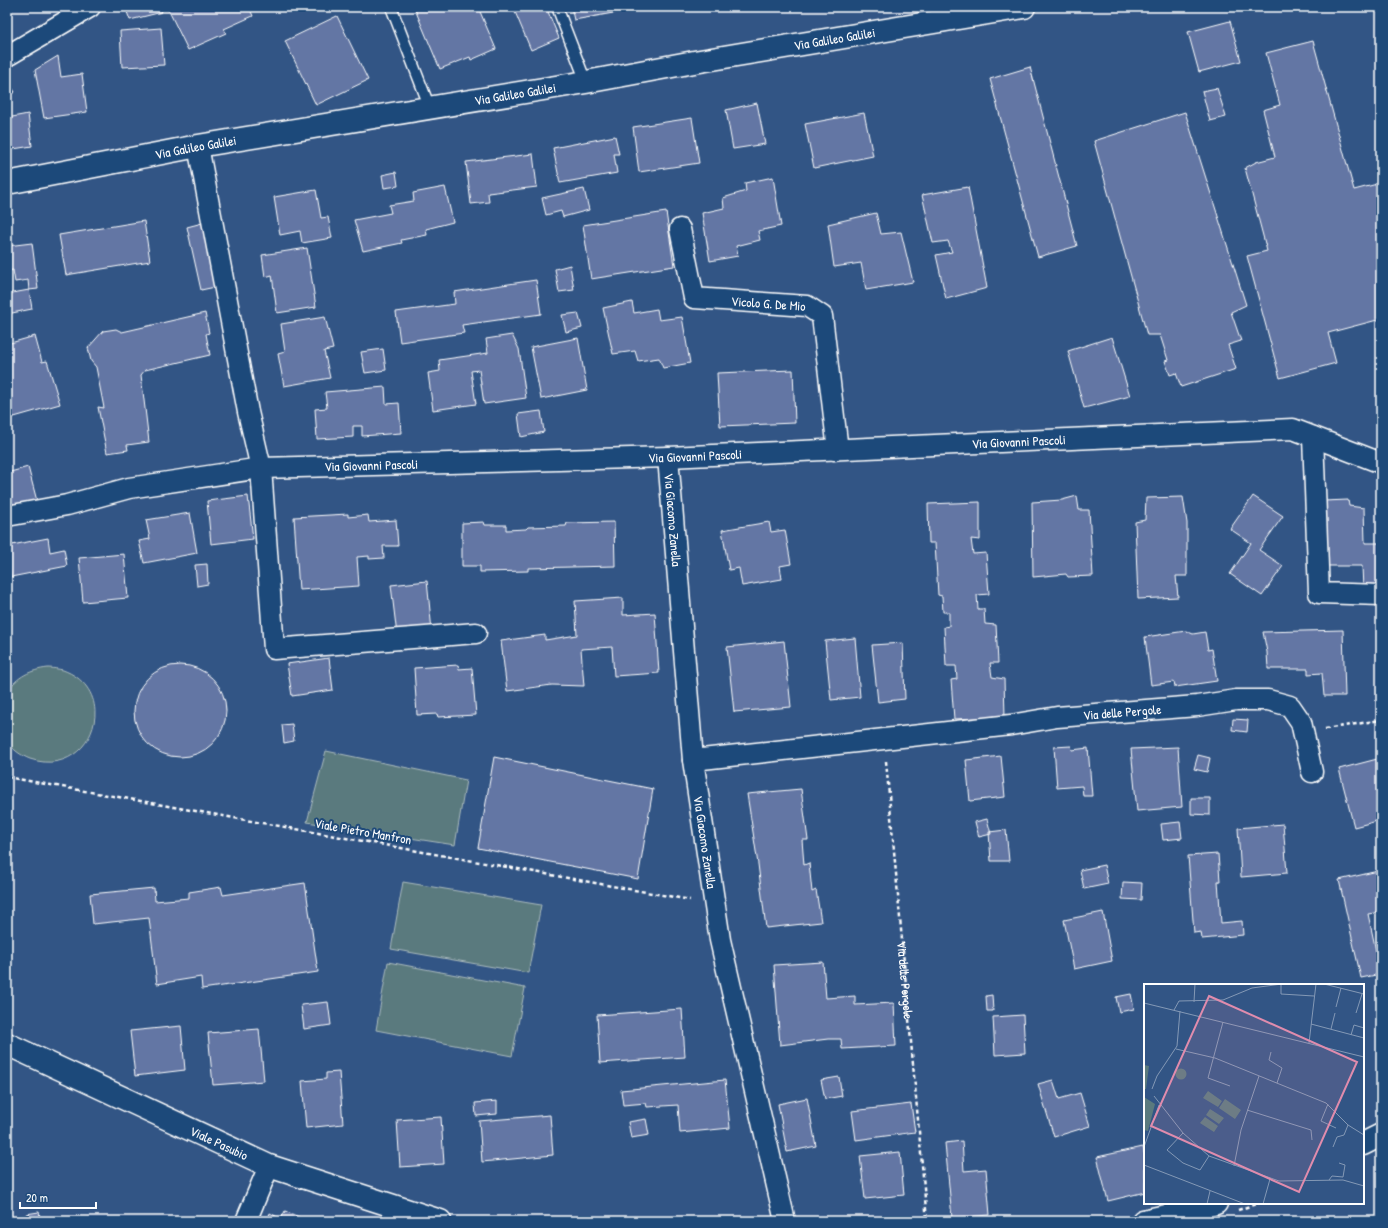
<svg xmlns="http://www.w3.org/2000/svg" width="1388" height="1228" viewBox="0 0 1388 1228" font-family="'Patrick Hand',sans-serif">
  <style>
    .green { fill: #5a7a7e; stroke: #acbcbe }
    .building { fill: #6376a4; stroke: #fff }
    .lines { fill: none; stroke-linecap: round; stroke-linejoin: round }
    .lane-casing { stroke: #fff; stroke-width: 13 }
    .street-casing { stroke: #fff; stroke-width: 23 }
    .secondary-casing { stroke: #fff; stroke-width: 25 }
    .path { stroke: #fff; stroke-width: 2.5; stroke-dasharray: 4 3; stroke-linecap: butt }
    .lane { stroke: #1f4a7a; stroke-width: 10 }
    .street { stroke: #1f4a7a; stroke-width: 20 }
    .secondary { stroke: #1f4a7a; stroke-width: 22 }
    .labels { text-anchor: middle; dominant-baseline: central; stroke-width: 4; stroke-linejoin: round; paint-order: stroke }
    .street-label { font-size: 13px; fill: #fff; stroke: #1f4a7a }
    .inset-road { fill: none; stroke: #8499b6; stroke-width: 1 }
    .view { fill: #e08cad; fill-opacity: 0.15; stroke: #e08cad; stroke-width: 2 }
    .inset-edge { fill: none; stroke: #fff; stroke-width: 2 }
  </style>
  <rect width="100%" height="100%" fill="#325585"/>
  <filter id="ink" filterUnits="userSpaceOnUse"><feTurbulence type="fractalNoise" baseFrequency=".025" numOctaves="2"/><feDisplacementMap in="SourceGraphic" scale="8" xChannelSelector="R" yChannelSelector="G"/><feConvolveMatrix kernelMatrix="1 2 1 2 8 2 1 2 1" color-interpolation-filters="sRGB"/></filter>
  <g filter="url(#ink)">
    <path class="green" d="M 48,668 C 53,668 58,669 63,670 C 123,692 91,780 30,759 C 22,756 11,749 7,740 C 5,735 7,700 7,692 C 17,676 31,670 48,668 Z
      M 326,751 L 466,780 L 455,845 L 307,822 Z
      M 403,882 L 541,905 L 528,973 L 391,949 Z
      M 388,962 L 525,988 L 512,1056 L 376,1030 Z"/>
    <path class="building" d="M 133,7 L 160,7 L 162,12 L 130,20 L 127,12 Z
      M 167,7 L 249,7 L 253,16 L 224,29 L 226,33 L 188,50 Z
      M 414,7 L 478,7 L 496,49 L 471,60 L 470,57 L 440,69 Z
      M 513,7 L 546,7 L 559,38 L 531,50 Z
      M 571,7 L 636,7 L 636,9 L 574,20 Z
      M 337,16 L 368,80 L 316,105 L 285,41 Z
      M 1230,21 L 1241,61 L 1199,72 L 1188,32 Z
      M 161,28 L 164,65 L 122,67 L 120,31 Z
      M 1313,41 L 1354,190 L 1381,183 L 1381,319 L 1328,333 L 1336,363 L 1280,378 L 1247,256 L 1267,251 L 1245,168 L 1256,162 L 1275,157 L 1263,110 L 1280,105 L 1266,53 Z
      M 58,56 L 61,77 L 82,74 L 87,112 L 44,118 L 35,70 Z
      M 1030,67 L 1077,246 L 1038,257 L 990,79 Z
      M 7,83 L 9,83 L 15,92 L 7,96 Z
      M 1217,88 L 1226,117 L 1210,121 L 1202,91 Z
      M 757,103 L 765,144 L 733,149 L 726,110 Z
      M 1185,112 L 1246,305 L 1231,312 L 1241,341 L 1228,345 L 1236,369 L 1181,387 L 1176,373 L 1170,375 L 1165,361 L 1168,360 L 1160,335 L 1147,335 L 1094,141 Z
      M 864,113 L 873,156 L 814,168 L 805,124 Z
      M 28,114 L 32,146 L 7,150 L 7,118 Z
      M 692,118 L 699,163 L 639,172 L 633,127 Z
      M 615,136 L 619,154 L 614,154 L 617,173 L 560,183 L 553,148 Z
      M 533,154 L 537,187 L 488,193 L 489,202 L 471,204 L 466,162 Z
      M 396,172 L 398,186 L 384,188 L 382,175 Z
      M 773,177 L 781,226 L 758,231 L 760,240 L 736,246 L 738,256 L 710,261 L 702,213 L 724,208 L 723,198 L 746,191 L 745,183 Z
      M 445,187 L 453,222 L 426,229 L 427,235 L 401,240 L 402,243 L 363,251 L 354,220 L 391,213 L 389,205 L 414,201 L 413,193 Z
      M 968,187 L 987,288 L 946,299 L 936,255 L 952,252 L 948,241 L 933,243 L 922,195 Z
      M 584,189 L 589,210 L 563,217 L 561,211 L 546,215 L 542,198 Z
      M 316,190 L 321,218 L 328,217 L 332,238 L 302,243 L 300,231 L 280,235 L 274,197 Z
      M 666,212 L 674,266 L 591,279 L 583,225 Z
      M 876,213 L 881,234 L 901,232 L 913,282 L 866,290 L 861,263 L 834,267 L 828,224 Z
      M 144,221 L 150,261 L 66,275 L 59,235 Z
      M 206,222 L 220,286 L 201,290 L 187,227 Z
      M 32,243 L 38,289 L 29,290 L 28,280 L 15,282 L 13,270 L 7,271 L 7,246 Z
      M 307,248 L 316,307 L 277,313 L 272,275 L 265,277 L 262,255 Z
      M 570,265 L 574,290 L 559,292 L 555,269 Z
      M 536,280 L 541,314 L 462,325 L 464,333 L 400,342 L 396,312 L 455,304 L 454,292 Z
      M 29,290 L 32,309 L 7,314 L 7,294 Z
      M 632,302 L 634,313 L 657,309 L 659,320 L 682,317 L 690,363 L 663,368 L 659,358 L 638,361 L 635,351 L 613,354 L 603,308 Z
      M 205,313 L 209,333 L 206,334 L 210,355 L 145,370 L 141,375 L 149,442 L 127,445 L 128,450 L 107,453 L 98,407 L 104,408 L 96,367 L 91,361 L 88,348 L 103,331 L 116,329 L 122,332 Z
      M 578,313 L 582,328 L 566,332 L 562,315 Z
      M 325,317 L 333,349 L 324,351 L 330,378 L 284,386 L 278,354 L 285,352 L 281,324 Z
      M 512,335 L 519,349 L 526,398 L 484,404 L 479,370 L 471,371 L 476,404 L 433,410 L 428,373 L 440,371 L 439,360 L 488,353 L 486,339 Z
      M 35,336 L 42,362 L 47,361 L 60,404 L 7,419 L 7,344 Z
      M 1112,337 L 1130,396 L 1084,408 L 1068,351 Z
      M 578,338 L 587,390 L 541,399 L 531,347 Z
      M 383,349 L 386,370 L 365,373 L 361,352 Z
      M 793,370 L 795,423 L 720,426 L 717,373 Z
      M 385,387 L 386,404 L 399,403 L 401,433 L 362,436 L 362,426 L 353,426 L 353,437 L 317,439 L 315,409 L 327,408 L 325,392 Z
      M 541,411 L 544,432 L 521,437 L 518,414 Z
      M 28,467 L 37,501 L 7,506 L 7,473 Z
      M 248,496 L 253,539 L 211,544 L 207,501 Z
      M 1077,496 L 1079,510 L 1089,510 L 1093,576 L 1068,577 L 1066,574 L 1033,577 L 1032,502 L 1062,500 Z
      M 1253,496 L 1283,516 L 1259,550 L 1283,566 L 1262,596 L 1230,574 L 1251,543 L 1230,529 Z
      M 1183,497 L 1187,523 L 1187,576 L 1176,576 L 1178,597 L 1138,599 L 1135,522 L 1145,520 L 1146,498 Z
      M 1348,500 L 1349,506 L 1364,508 L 1365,543 L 1381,543 L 1381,589 L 1363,589 L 1362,566 L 1324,566 L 1324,501 Z
      M 980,502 L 980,540 L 971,539 L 973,554 L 986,553 L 989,594 L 977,595 L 978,609 L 984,609 L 985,624 L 996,625 L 998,663 L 990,663 L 992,677 L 1004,679 L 1005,717 L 954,719 L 951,680 L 957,679 L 956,666 L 946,666 L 944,627 L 949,626 L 949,612 L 943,612 L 942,596 L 938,595 L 935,543 L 929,543 L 928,504 Z
      M 190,513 L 197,553 L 144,563 L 139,541 L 150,539 L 146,520 Z
      M 348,514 L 348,517 L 368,515 L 369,522 L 396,520 L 398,546 L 383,546 L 384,558 L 369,559 L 369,556 L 357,557 L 359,586 L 299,590 L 294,517 Z
      M 484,522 L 485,525 L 506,525 L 506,530 L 526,529 L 528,527 L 566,526 L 567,523 L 614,522 L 615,566 L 528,568 L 528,571 L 480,572 L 480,566 L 462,566 L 462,523 Z
      M 769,522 L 771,532 L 785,530 L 791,564 L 780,566 L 782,579 L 742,586 L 739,568 L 729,570 L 722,530 Z
      M 48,538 L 50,552 L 64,549 L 67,566 L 11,577 L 7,556 L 7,546 Z
      M 124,554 L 128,598 L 83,602 L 79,558 Z
      M 207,564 L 208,584 L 197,586 L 195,565 Z
      M 427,581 L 432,631 L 397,635 L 391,585 Z
      M 623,598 L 623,615 L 655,613 L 659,673 L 614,676 L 612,647 L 581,649 L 584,686 L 552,685 L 507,691 L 501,641 L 545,635 L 545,640 L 577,635 L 575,601 Z
      M 1343,630 L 1345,696 L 1324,696 L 1322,673 L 1308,674 L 1308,669 L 1268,669 L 1267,652 L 1263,632 Z
      M 1186,631 L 1193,634 L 1205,632 L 1208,650 L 1212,649 L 1217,681 L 1175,687 L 1174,682 L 1151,685 L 1145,637 Z
      M 855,638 L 860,697 L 831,700 L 825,641 Z
      M 784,641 L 791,707 L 734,712 L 727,647 Z
      M 903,643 L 905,699 L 878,702 L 872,645 Z
      M 329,658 L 333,690 L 292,696 L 287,664 Z
      M134 711a46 46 0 1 1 92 0a46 46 0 1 1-92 0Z
      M 458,665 L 459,669 L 472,668 L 476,715 L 438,717 L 437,714 L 417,715 L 414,668 Z
      M 1233,719 L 1248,720 L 1247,732 L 1232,730 Z
      M 292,724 L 294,741 L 284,743 L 282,725 Z
      M 1071,746 L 1072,750 L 1088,748 L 1092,796 L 1083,796 L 1082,786 L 1057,788 L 1054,747 Z
      M 1178,747 L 1182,807 L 1137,811 L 1131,749 Z
      M 1198,755 L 1210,758 L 1207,772 L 1194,769 Z
      M 1001,756 L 1005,797 L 970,801 L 966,760 Z
      M 494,757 L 653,789 L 638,879 L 478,848 Z
      M 1381,758 L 1381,820 L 1354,827 L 1339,769 Z
      M 801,789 L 808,840 L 802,840 L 804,865 L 809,863 L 812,892 L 816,890 L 821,922 L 766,928 L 758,864 L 747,794 Z
      M 1191,798 L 1210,798 L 1210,815 L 1191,814 Z
      M 987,819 L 991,834 L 979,837 L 975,822 Z
      M 1180,822 L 1182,838 L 1163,840 L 1161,824 Z
      M 1283,824 L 1287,873 L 1241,877 L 1238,828 Z
      M 1006,830 L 1009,861 L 991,861 L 989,832 Z
      M 1218,854 L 1220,881 L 1218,881 L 1221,923 L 1242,921 L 1243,935 L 1202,939 L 1201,932 L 1194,933 L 1188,856 Z
      M 1104,865 L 1108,884 L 1084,889 L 1080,870 Z
      M 1378,871 L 1381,886 L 1381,912 L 1368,914 L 1381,974 L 1361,978 L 1339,880 Z
      M 1123,882 L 1142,883 L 1141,900 L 1122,899 Z
      M 305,883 L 318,972 L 202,989 L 201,977 L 157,984 L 149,918 L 93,924 L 90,894 L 154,888 L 155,901 L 189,898 L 189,892 L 221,887 L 223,895 Z
      M 1103,912 L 1112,961 L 1074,969 L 1064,920 Z
      M 823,962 L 826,998 L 855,996 L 855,1005 L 894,1003 L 896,1046 L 842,1049 L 841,1039 L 828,1039 L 780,1045 L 774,965 Z
      M 1131,994 L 1134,1009 L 1119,1012 L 1116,997 Z
      M 992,995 L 993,1011 L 987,1011 L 986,996 Z
      M 328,1002 L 331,1025 L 304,1029 L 301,1005 Z
      M 682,1009 L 685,1057 L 600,1063 L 597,1015 Z
      M 1023,1015 L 1025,1053 L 995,1055 L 993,1017 Z
      M 181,1026 L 185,1070 L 135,1076 L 130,1031 Z
      M 259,1029 L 264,1081 L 213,1085 L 208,1033 Z
      M 339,1072 L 343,1124 L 306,1128 L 302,1081 L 326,1079 L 326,1073 Z
      M 839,1077 L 842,1096 L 825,1099 L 821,1080 Z
      M 725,1080 L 730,1128 L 680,1133 L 678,1105 L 647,1107 L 646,1103 L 623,1105 L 621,1090 Z
      M 1053,1080 L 1059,1099 L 1080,1093 L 1090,1126 L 1054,1137 L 1038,1084 Z
      M 807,1098 L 816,1146 L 787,1152 L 778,1104 Z
      M 497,1101 L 497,1114 L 476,1116 L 475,1103 Z
      M 911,1104 L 915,1132 L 856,1140 L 852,1111 Z
      M 550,1115 L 553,1155 L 482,1162 L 479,1121 Z
      M 441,1117 L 444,1164 L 400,1167 L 397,1120 Z
      M 646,1119 L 649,1135 L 631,1138 L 628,1122 Z
      M 962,1141 L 964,1171 L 986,1169 L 990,1215 L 952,1218 L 945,1143 Z
      M 1143,1147 L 1145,1157 L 1145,1192 L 1108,1201 L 1097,1157 Z
      M 900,1152 L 904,1195 L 865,1199 L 860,1156 Z
      M 285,1211 L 308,1221 L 267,1221 L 270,1213 L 281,1219 Z
      M 39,1212 L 41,1221 L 27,1221 L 26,1214 Z"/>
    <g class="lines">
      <g class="lane-casing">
        <path id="lane" d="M 391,7 L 430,108
          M 557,7 L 586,82"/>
      </g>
      <g class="street-casing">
        <g id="street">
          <path d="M 940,7 L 944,21"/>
          <path d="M 7,56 L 90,7"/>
          <path d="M 198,146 L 248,412 L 261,468 L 274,649 L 476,633"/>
          <path id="s2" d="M 680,229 L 694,298 L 807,306 L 822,316 L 837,442 L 835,450"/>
          <path d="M 1313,437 L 1319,593 L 1381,595"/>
          <path id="s3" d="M 668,457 L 693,760 L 720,940 L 785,1221"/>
          <path id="s4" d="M 7,516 L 67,505 L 129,488 L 261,468 L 668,457 L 1293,429 L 1381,463"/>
          <path id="s5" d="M 693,760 L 1011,725 L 1057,717 L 1197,706 L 1236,700 L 1268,700 L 1290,706 L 1301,722 L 1312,772"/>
          <path d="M 246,1221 L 269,1166"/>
        </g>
      </g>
      <g class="secondary-casing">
        <g id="secondary">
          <path id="s6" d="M 7,183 L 198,146 L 586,82 L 694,62 L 1024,7"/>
          <path id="s7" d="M 7,1044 L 269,1166 L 440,1221"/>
          <path d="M 1363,1144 L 1381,1135"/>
          <path d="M 1143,1221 L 1194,1210 L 1216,1203"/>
        </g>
      </g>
      <g class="path">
        <path d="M 1325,729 L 1381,720"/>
        <path id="s1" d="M 886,761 L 927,1221"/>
        <path d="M 7,777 L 690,900"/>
        <path d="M 1238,1210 L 1259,1203"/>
      </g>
      <use href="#lane" class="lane"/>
      <use href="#street" class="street"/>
      <use href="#secondary" class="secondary"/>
    </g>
  </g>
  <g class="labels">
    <g class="street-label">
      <text stroke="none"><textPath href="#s6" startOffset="840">Via Galileo Galilei</textPath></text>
      <text stroke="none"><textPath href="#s6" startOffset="516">Via Galileo Galilei</textPath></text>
      <text stroke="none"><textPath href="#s6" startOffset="192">Via Galileo Galilei</textPath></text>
      <text stroke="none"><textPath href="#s2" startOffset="145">Vicolo G. De Mio</textPath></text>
      <text stroke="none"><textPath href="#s4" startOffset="1017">Via Giovanni Pascoli</textPath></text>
      <text stroke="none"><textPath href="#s4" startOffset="693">Via Giovanni Pascoli</textPath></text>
      <text stroke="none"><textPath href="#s4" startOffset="369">Via Giovanni Pascoli</textPath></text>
      <text stroke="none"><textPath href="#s3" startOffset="63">Via Giacomo Zanella</textPath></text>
      <text stroke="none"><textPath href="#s5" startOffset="432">Via delle Pergole</textPath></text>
      <text transform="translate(363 831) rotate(10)">Viale Pietro Manfron</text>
      <text stroke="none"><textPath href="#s3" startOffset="387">Via Giacomo Zanella</textPath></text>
      <text stroke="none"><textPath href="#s1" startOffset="220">Via delle Pergole</textPath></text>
      <text stroke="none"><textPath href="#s7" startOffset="234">Viale Pasubio</textPath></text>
    </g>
  </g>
  <g transform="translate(1144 984)">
    <rect width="220" height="220" fill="#325585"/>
    <path d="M 0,81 L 5,82 L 2,105 L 0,105 ZM31.5 90a5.5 5.5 0 1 1 11 0a5.5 5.5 0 1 1-11 0ZM 64,107 L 78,117 L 74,123 L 59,114 ZM 0,113 L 11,120 L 4,147 L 0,146 ZM 81,115 L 97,126 L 91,135 L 75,124 ZM 66,125 L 80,134 L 75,140 L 62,131 ZM 61,133 L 74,142 L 70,148 L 56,139 Z" fill="#5a7a7e"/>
    <path class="inset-road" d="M 180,0 L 220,10M 137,1 L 137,10 L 170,12M 50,18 L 51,0M 0,19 L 220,73M 192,23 L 197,4M 30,26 L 35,17 L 79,16 L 108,4 L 138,0M 212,29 L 218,10M 79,38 L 64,94 L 86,102M 167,40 L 220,54M 187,45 L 191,29M 207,51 L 210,41 L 220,44M 165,59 L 172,0M 32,65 L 71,74 L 182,119 L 204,141 L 220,151M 127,68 L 125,76 L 138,84 L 133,99M 8,105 L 13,92 L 33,62 L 36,27M 10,112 L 39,149 L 65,172 L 135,197 L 199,196 L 220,202M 184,120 L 177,137 L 192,144M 103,126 L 167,146 L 168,156M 39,149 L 23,166 L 39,179 L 56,186 L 65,172M 0,163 L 15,121M 189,163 L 193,153 L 200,151 L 204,141M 0,181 L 101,220M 90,182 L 97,146 L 115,92M 185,196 L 188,192 L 199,193 L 201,181 L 195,179M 63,220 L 66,207M 119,220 L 126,195"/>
    <path class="view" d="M 65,12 L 213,78 L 155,208 L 7,142 Z"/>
    <rect width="220" height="220" class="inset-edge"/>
  </g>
  <rect width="1388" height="1228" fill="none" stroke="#1f4a7a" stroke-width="24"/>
  <rect x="12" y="12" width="1364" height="1204" fill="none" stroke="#fff" stroke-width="1.5" filter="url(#ink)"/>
  <path d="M20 1202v6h76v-6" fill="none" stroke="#ffffff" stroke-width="2"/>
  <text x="26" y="1202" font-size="12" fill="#ffffff" stroke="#1f4a7a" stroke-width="3" paint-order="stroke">20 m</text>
</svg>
